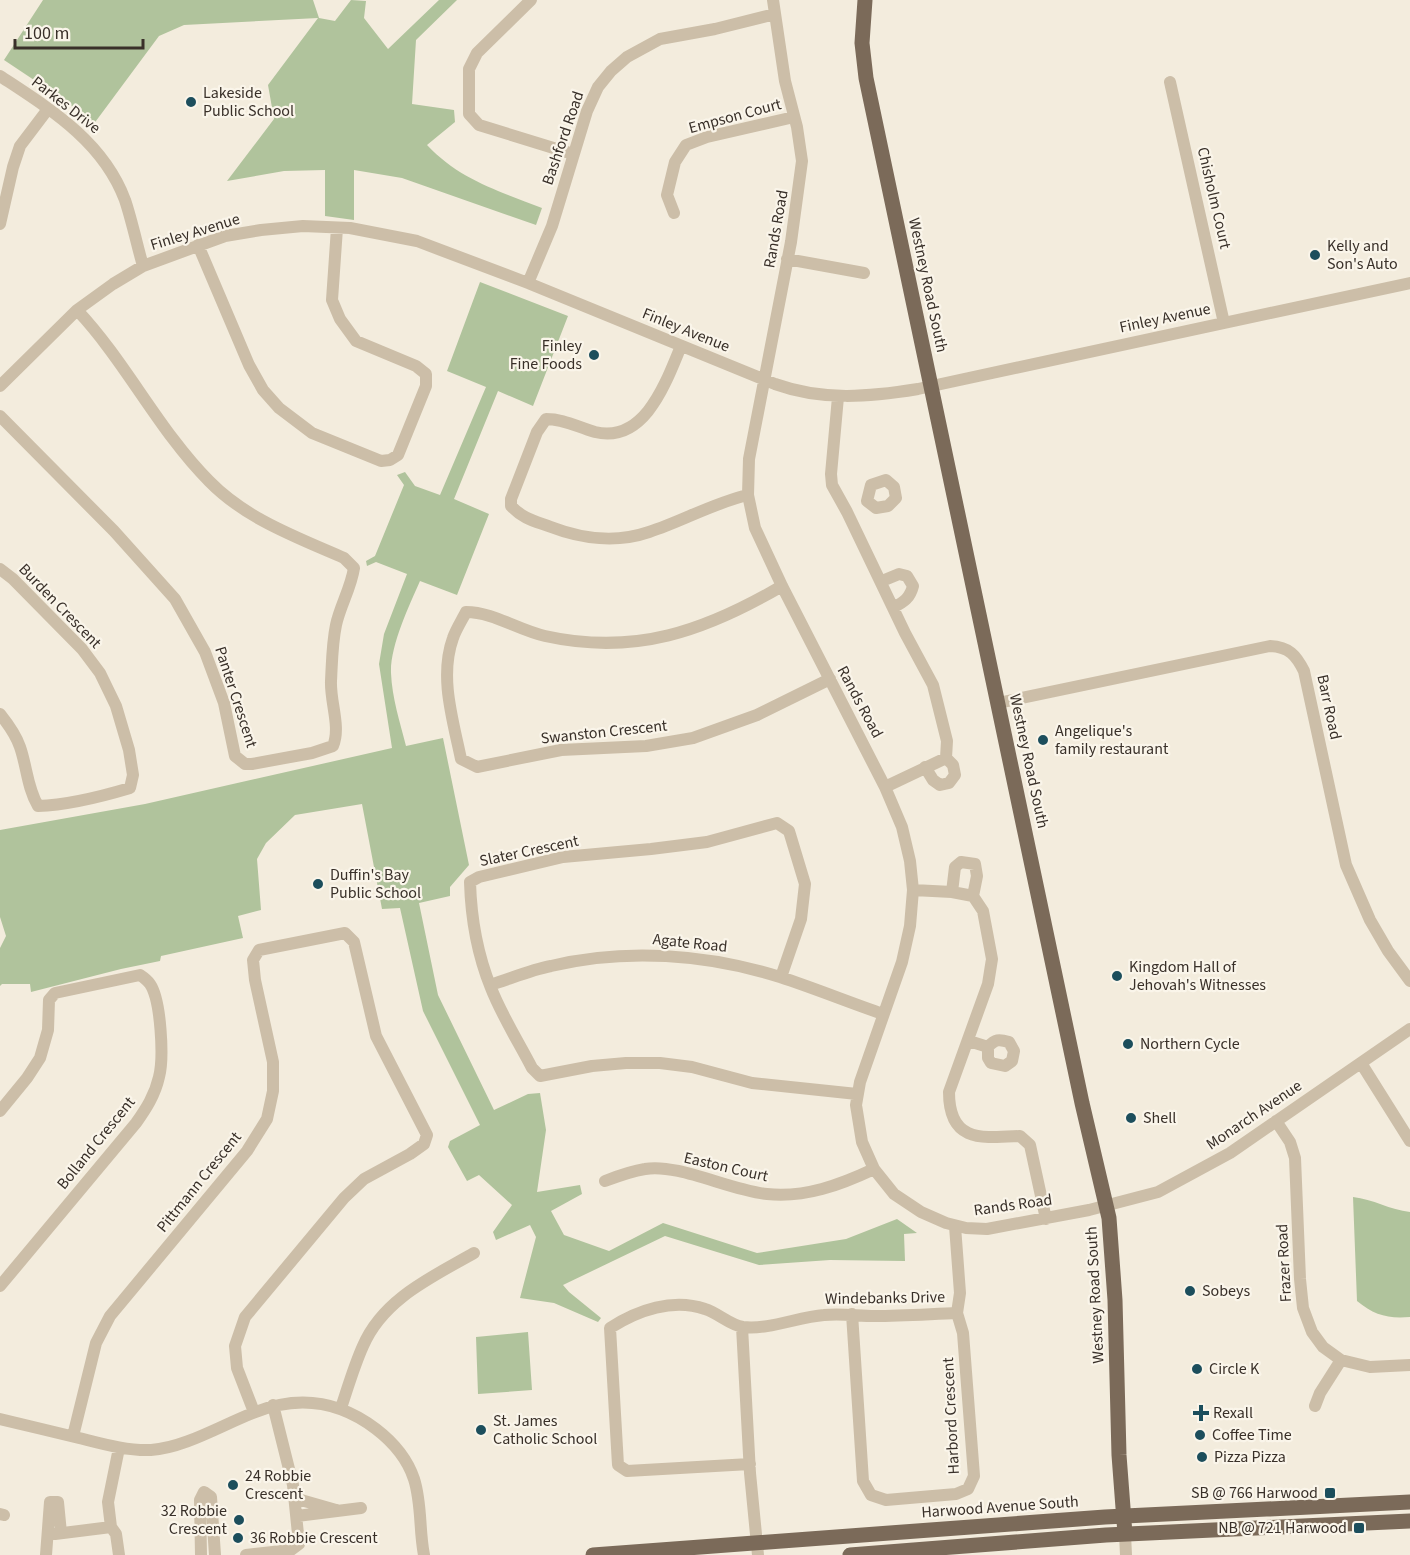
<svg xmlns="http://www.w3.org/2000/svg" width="1410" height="1555" viewBox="0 0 1410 1555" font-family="'Source Sans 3',sans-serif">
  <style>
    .green { fill: #b0c39c }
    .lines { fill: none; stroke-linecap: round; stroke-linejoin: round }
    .minor { stroke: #ccbea8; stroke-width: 12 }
    .major { stroke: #7b6a59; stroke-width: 15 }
    .poi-dot { fill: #1c4e5c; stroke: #faf5ea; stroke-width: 2 }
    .labels { text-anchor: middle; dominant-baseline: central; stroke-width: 4.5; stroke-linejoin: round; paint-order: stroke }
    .poi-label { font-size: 16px; fill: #393029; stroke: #faf5ea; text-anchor: start }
    .street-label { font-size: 16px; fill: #393029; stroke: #faf5ea }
  </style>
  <rect width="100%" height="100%" fill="#f3ecdd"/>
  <path class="green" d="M 43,0 L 313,0 L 319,18 L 335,21 L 351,0 L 366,1 L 364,18 L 388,49 L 439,0 L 457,0 L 416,40 L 412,104 L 454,110 L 455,122 L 427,145 C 460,180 499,191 542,208 L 536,225 L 402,178 L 354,170 L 354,220 L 325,216 L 325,170 L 284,171 L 227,181 L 274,119 L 268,85 L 318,18 L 184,25 L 159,36 L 93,125 L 67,102 L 4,60 Z
    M 480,282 L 568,316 L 533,406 L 498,391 L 454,499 L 489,514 L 457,595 L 420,581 C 409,606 390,646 391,673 C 392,698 400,722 406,746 L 443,738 L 469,865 L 450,887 L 450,896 L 419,903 L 438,995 L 494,1110 L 528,1094 L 540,1093 L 546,1130 L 537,1192 L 580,1185 L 582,1194 L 551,1211 L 564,1235 L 609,1251 L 663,1223 L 757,1253 L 846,1239 L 897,1219 L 917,1233 L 904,1234 L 905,1261 L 830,1260 L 759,1265 L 665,1236 L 563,1285 L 569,1292 L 601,1318 L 598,1322 L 554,1303 L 520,1298 L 536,1237 L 530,1225 L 496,1240 L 493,1232 L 512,1205 L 479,1175 L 467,1181 L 448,1147 L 450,1141 L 480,1125 L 423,1011 L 400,908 L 382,909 L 362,804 L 295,815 L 266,843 L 257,859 L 261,910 L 238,916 L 243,938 L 161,956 L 160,961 L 121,969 L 31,992 L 30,984 L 2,984 L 0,986 L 0,948 L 6,936 L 0,917 L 0,830 L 145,804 L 392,748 L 379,664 L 384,634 L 407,574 L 376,562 L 367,566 L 366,561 L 375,556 L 404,485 L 397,475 L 405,472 L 415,486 L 440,495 L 486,387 L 447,371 Z
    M 1353,1197 C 1373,1199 1390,1210 1410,1212 L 1410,1317 C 1388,1319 1374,1315 1357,1301 Z
    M 528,1332 L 532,1390 L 478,1394 L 476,1337 Z"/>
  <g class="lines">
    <path class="minor" d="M 531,0 L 477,53 L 469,69 L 469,114 L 479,125 L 573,154
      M 773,0 L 785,81 L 797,127 L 802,161 L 791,242 L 749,459 L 748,495 L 755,528 L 782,586 L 885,787 L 902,827 L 910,861 L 913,890 L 910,926 L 902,962 L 860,1082 L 856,1105 L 862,1142 L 874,1169 L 894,1194 L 921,1212 L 946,1223 L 966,1228 L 987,1229 L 1089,1210 L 1158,1192 L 1230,1153 L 1410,1029
      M 0,76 C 50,109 103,141 125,200 C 132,221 137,245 143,266
      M 1170,82 L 1224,323
      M 674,213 L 667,195 L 675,162 L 686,145 L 707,137 L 794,117
      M 0,224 L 13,167 L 20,146 L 48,109
      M 198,245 L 249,365 L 263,390 L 279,408 L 312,433 L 381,461 L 390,460 L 398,455 L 426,386 L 426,374 L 416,366 L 356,341 L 340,319 L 332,300 L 337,228
      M 787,259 L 864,273
      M 528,283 L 552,226 L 587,111 L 598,87 L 611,71 L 627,57 L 660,39 L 715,29 L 775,14
      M 681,346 C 666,382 645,444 595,432 C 577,427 564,419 546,419 L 537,432 L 511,499 L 511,506 C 523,519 535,521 551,527 C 582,539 617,543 649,532 C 683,521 713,503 748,495
      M 0,386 L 77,310 L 113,284 L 143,266 L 225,236 L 261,230 L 303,226 L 350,228 L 417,241 L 528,283 L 775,384 C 822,401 869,397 918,389 L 1410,283
      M 838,397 L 831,474 L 832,485 L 847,512 L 905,633 L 933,685 L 947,741 L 946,758 L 953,765 L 955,775 L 949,783 L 940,785 L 933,780 L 925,767
      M 0,416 L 114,531 L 175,599 L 205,652 L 224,703 L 235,756 L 245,764 L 252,764 L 312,753 L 333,746 C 341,727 330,702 331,681 C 332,663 332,644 336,625 C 340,606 351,588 354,568 L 344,558 C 296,537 246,519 209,481 C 159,431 126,362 77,310
      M 886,480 L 894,487 L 896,498 L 888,506 L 876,508 L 867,501 L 871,485 Z
      M 0,569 L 13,579 L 82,649 L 100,673 L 116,706 L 129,750 L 133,775 L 130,788 C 100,797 69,805 38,806 C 27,787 27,767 20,747 C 16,735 8,724 0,714
      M 882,581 L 899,574 L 907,576 L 913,586 C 910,598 904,602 894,607
      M 782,586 C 705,631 635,656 545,636 C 518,630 493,612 466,612 C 462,620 456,629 453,638 C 439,677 453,720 461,759 L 477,767 L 561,750 L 646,746 L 693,738 L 757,715 L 830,679
      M 998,703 L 1270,646 C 1289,647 1296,655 1304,671 L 1346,865 L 1370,920 L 1388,951 L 1410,981
      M 885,787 L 946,758
      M 913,890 L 952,892 L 973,896
      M 952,892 L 955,867 L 961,862 L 975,864 L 977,876 L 973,896 L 983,911 L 992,959 L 988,984 L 949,1092 C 949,1143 982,1138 1020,1136 L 1030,1145 L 1046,1219
      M 781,977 L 801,919 L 805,884 L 789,831 L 777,823 L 707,842 L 651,849 L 563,857 L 479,877 L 470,882 C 471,917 478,956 491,988 C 502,1016 518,1041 532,1068 L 540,1076 L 592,1066 L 626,1063 L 660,1063 L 692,1067 L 752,1083 L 857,1094
      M 490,985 C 510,979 530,970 551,966 C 626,948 707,954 780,977 C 814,988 848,1002 883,1014
      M 969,1041 L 988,1047 L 988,1058 L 991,1063 L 1005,1066 L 1012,1061 L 1014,1051 L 1009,1042 C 999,1039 995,1039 988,1047
      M 1361,1063 L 1410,1141
      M 0,1111 L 27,1078 L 40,1058 L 48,1030 L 49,1000 L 55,993 L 140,975 C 143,977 148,981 150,984 C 161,1000 164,1058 159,1077 C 155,1095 146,1109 136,1123 L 0,1286
      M 1276,1121 L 1290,1142 L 1295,1158 L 1300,1279 L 1303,1308 L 1312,1332 L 1323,1347 L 1341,1360 L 1370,1367 L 1410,1365
      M 605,1181 C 618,1176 632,1171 645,1169 C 678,1163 731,1191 767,1194 C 805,1198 840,1185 874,1169
      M 852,1314 L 863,1481 L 871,1495 L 886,1500 L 956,1494 L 968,1489 L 974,1476 L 963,1333 L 957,1313 L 960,1293 L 955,1226
      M 742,1327 L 750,1473 L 758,1555
      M 1315,1406 L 1320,1393 L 1341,1360
      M 341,1408 C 348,1387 354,1366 363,1346 C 383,1299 432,1277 474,1253
      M 0,1419 C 26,1425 53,1432 79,1438 C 103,1444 127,1451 151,1450 C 184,1448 222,1425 253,1413 C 297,1395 338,1400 376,1429 C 393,1442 407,1458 414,1479 C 422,1504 419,1530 424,1555
      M 73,1436 L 96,1343 L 110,1316 L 247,1151 L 267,1119 L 273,1091 L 273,1062 L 255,980 L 253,960 L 259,950 L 345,933 L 354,942 L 376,1036 L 427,1135 L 424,1144 L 410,1154 L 364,1179 L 344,1198 L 245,1317 L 235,1346 L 237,1368 L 254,1412
      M 119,1448 L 108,1502 L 111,1527 L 116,1534 L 119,1555
      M 750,1464 L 627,1471 L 618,1465 L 610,1328 C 638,1310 673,1298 705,1309 C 718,1313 730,1325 743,1327 C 769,1330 798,1317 824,1315 C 841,1313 858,1316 875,1316 C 902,1316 930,1314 957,1313
      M 294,1498 L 336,1510
      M 0,1514 L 4,1515
      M 297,1516 L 361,1508
      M 55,1534 L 111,1527
      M 1125,1534 L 1126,1555
      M 46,1555 L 50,1502 L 58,1502 L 61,1533
      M 201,1555 L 200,1500 L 204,1492 L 211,1497 L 215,1555
      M 246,1555 L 291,1550 L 299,1544 L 293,1485 L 273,1405"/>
    <path class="major" d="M 865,0 L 862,43 L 866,78 L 1082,1103 L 1109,1218 L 1115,1300 L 1119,1455 L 1125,1534
      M 593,1555 L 1105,1517 L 1410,1502
      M 850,1555 L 1106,1535 L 1410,1521"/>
  </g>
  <g class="poi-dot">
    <circle cx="191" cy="102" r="6"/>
    <circle cx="1315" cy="255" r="6"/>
    <circle cx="594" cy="355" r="6"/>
    <circle cx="1043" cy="740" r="6"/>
    <circle cx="318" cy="884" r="6"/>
    <circle cx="1117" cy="976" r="6"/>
    <circle cx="1128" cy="1044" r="6"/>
    <circle cx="1131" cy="1118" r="6"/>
    <circle cx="1190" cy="1291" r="6"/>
    <circle cx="1197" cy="1369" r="6"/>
    <path d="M1198 1404h6v6h6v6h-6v6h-6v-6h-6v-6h6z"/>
    <circle cx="481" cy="1430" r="6"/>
    <circle cx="1200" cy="1435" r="6"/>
    <circle cx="1202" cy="1457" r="6"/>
    <circle cx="233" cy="1485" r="6"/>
    <rect x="1324" y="1487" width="12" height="12" rx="3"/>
    <circle cx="239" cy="1520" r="6"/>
    <rect x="1353" y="1522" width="12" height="12" rx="3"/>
    <circle cx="238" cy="1538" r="6"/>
  </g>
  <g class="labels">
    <g class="poi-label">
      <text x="203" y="93">Lakeside<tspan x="203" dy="18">Public School</tspan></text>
      <text x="1327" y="246">Kelly and<tspan x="1327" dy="18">Son's Auto</tspan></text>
      <text x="582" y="346" text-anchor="end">Finley<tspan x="582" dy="18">Fine Foods</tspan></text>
      <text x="1055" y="731">Angelique's<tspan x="1055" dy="18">family restaurant</tspan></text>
      <text x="330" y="875">Duffin's Bay<tspan x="330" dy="18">Public School</tspan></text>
      <text x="1129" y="967">Kingdom Hall of<tspan x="1129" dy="18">Jehovah's Witnesses</tspan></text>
      <text x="1140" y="1044">Northern Cycle</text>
      <text x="1143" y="1118">Shell</text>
      <text x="1202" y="1291">Sobeys</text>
      <text x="1209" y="1369">Circle K</text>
      <text x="1213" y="1413">Rexall</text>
      <text x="493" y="1421">St. James<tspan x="493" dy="18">Catholic School</tspan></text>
      <text x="1212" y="1435">Coffee Time</text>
      <text x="1214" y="1457">Pizza Pizza</text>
      <text x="245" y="1476">24 Robbie<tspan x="245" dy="18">Crescent</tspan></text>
      <text x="1318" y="1493" text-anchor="end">SB @ 766 Harwood</text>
      <text x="227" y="1511" text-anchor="end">32 Robbie<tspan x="227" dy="18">Crescent</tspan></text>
      <text x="1347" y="1528" text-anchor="end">NB @ 721 Harwood</text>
      <text x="250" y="1538">36 Robbie Crescent</text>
    </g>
    <g class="street-label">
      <text transform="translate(66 105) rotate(38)">Parkes Drive</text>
      <text transform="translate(735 116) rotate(-15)">Empson Court</text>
      <text transform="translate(563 138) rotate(-71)">Bashford Road</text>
      <text transform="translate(1214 198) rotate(77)">Chisholm Court</text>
      <text transform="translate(776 229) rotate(-80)">Rands Road</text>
      <text transform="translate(195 232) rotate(-17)">Finley Avenue</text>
      <text transform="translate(928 285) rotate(78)">Westney Road South</text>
      <text transform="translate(1165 318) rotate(-12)">Finley Avenue</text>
      <text transform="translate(686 330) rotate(22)">Finley Avenue</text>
      <text transform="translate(60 606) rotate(46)">Burden Crescent</text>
      <text transform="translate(236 697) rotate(72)">Panter Crescent</text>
      <text transform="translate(860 702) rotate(62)">Rands Road</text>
      <text transform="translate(1329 707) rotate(78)">Barr Road</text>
      <text transform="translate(604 732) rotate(-6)">Swanston Crescent</text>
      <text transform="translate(1029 761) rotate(78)">Westney Road South</text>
      <text transform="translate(529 851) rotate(-12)">Slater Crescent</text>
      <text transform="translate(690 943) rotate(6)">Agate Road</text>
      <text transform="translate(1254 1115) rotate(-34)">Monarch Avenue</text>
      <text transform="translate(96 1143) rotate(-51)">Bolland Crescent</text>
      <text transform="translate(726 1167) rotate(13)">Easton Court</text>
      <text transform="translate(199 1182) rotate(-51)">Pittmann Crescent</text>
      <text transform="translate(1013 1205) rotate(-8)">Rands Road</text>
      <text transform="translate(1284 1263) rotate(-93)">Frazer Road</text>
      <text transform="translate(1095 1295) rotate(-93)">Westney Road South</text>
      <text transform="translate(885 1298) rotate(-1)">Windebanks Drive</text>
      <text transform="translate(951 1416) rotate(-93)">Harbord Crescent</text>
      <text transform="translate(1000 1507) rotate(-4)">Harwood Avenue South</text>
    </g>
  </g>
  <path d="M15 39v9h128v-9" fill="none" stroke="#393029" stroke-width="3"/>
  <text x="24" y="39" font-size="18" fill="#393029" stroke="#faf5ea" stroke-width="4.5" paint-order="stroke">100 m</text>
</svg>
